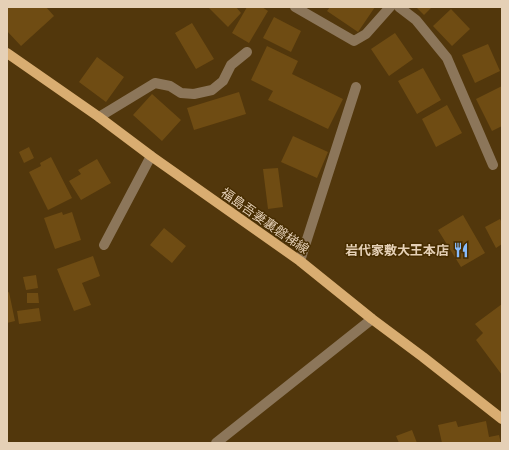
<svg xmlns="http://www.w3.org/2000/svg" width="509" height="450" viewBox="0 0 509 450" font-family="Merriweather,'Noto Sans JP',serif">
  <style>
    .building { fill: #6f4c13 }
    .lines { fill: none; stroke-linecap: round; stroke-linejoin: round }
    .minor { stroke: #8c765a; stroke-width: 10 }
    .major { stroke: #d9ad71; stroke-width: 10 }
    .labels { text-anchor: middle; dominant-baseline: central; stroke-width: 3; stroke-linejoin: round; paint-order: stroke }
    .street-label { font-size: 13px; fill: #e5d0b6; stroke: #472d00 }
    .poi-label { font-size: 13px; font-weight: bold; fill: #e5d0b6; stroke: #472d00; text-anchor: end }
  </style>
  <rect width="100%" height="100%" fill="#52370c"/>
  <path class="building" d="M 7,7 L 46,7 L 54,16 L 21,46 L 7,31 Z
    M 208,7 L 236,7 L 241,13 L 228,27 Z
    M 247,7 L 262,7 L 268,11 L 249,43 L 232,33 Z
    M 330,7 L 375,7 L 358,32 L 327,11 Z
    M 416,7 L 432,7 L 424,15 Z
    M 451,9 L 470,29 L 452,46 L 433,26 Z
    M 274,17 L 301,31 L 291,52 L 263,38 Z
    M 192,23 L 214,59 L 196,69 L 175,33 Z
    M 395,33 L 413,59 L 389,76 L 371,49 Z
    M 488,44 L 500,71 L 475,83 L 462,55 Z
    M 267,46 L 298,61 L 292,74 L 343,99 L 328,129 L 268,100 L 273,91 L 251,80 Z
    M 97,57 L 124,77 L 106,102 L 79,82 Z
    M 423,68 L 441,100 L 417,114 L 398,81 Z
    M 502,86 L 502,126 L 492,131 L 476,99 Z
    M 239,92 L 246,114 L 194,130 L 187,108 Z
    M 152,94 L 181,120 L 162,141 L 133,115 Z
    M 447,105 L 462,133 L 436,147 L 422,119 Z
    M 293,136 L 328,152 L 317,178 L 281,162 Z
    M 29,147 L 34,158 L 24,163 L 19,152 Z
    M 51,157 L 72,198 L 48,210 L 29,172 L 41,166 L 40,163 Z
    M 97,159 L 111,183 L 81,200 L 69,181 L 81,174 L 78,170 Z
    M 278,168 L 283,207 L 268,209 L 263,169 Z
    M 62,212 L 63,215 L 72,212 L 81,240 L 55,249 L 44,218 Z
    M 463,215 L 485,253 L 461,267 L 438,230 Z
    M 500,219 L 502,223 L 502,244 L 496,248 L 485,227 Z
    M 164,228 L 186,246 L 172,263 L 150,245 Z
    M 93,256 L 100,276 L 82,283 L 91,305 L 74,311 L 57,269 Z
    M 36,275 L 38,288 L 26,290 L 23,277 Z
    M 9,292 L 15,321 L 7,323 L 7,293 Z
    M 27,293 L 38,293 L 39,303 L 27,303 Z
    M 502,304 L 502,375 L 476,340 L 483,333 L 475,324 Z
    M 39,308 L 41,321 L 19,324 L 17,311 Z
    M 456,421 L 458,427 L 486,421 L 489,437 L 499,435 L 501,443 L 442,443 L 438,425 Z
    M 412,430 L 417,443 L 399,443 L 396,436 Z"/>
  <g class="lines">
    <path class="minor" d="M 295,7 L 354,41 L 366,34 L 390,7
      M 399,7 L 416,20 L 447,58 L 493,165
      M 99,117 L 155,83 L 170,86 L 181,93 L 194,94 L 212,90 L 223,81 L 231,65 L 247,52
      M 104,245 L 151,156
      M 300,261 L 356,87
      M 216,443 L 372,319"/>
    <path class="major" d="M 7,53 L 99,117 L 151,156 L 300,261 L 372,319 L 423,357 L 502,419"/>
  </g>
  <defs>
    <g id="restaurant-bare" transform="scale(1.2)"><path d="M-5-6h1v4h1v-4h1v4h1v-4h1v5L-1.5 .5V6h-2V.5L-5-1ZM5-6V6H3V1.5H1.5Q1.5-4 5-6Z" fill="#87bbfb" stroke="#472d00" stroke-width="2.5" paint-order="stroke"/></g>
  </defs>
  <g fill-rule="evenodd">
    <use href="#restaurant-bare" x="461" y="250"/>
  </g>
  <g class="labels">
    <g class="street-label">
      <text transform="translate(265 221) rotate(35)">福島吾妻裏磐梯線</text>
    </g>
    <g class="poi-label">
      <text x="449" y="250">岩代家敷大王本店</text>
    </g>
  </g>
  <rect width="509" height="450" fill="none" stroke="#e5d0b6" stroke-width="16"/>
</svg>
